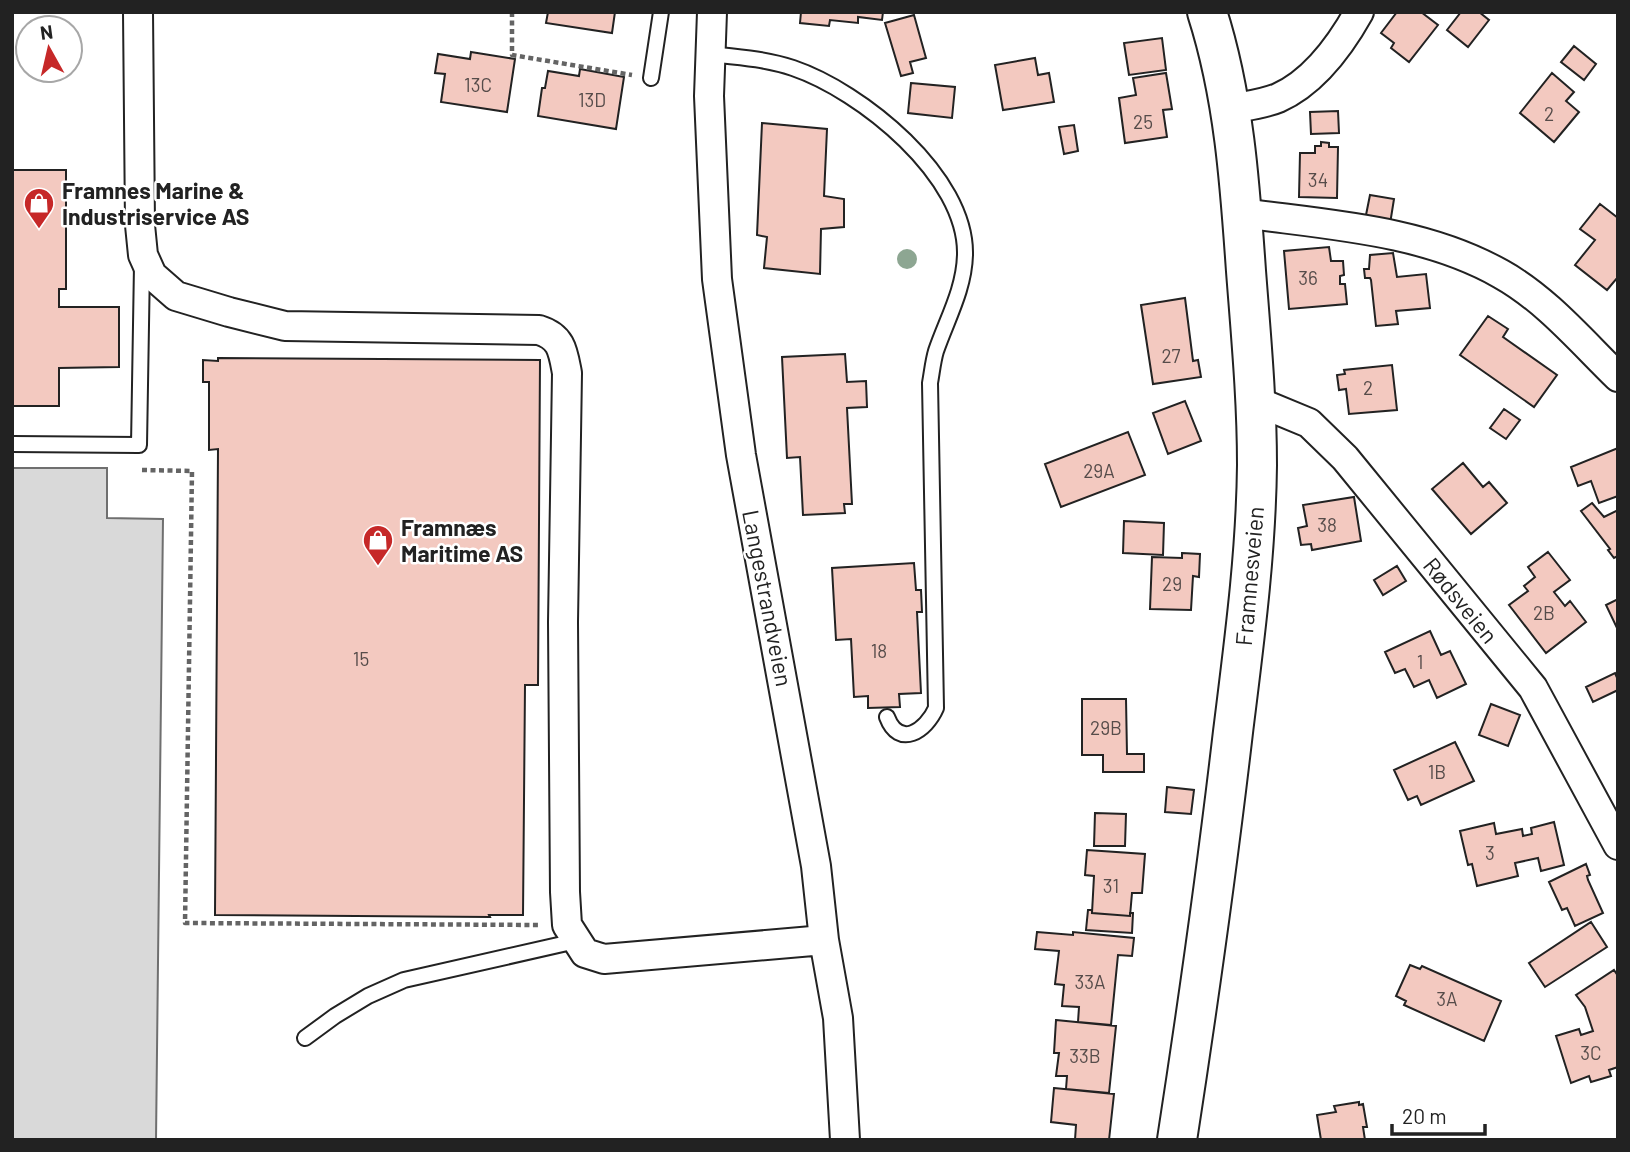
<svg xmlns="http://www.w3.org/2000/svg" width="1630" height="1152" viewBox="0 0 1630 1152" font-family="Barlow,sans-serif">
  <style>
    .water { fill: #d9d9d9; stroke: #6f6f6f; stroke-width: 2 }
    .building { fill: #f3c9c0; stroke: #222; stroke-width: 2 }
    .lines { fill: none; stroke-linecap: round; stroke-linejoin: round }
    .service-casing { stroke: #222; stroke-width: 18 }
    .minor-casing { stroke: #222; stroke-width: 32 }
    .secondary-casing { stroke: #222; stroke-width: 42 }
    .path { stroke: #646464; stroke-width: 4.5; stroke-dasharray: 5 3.5; stroke-linecap: butt }
    .service { stroke: #fff; stroke-width: 14 }
    .minor { stroke: #fff; stroke-width: 28 }
    .secondary { stroke: #fff; stroke-width: 38 }
    .tree { fill: #8da692 }
    .labels { text-anchor: middle; dominant-baseline: central; stroke-width: 5; stroke-linejoin: round; paint-order: stroke }
    .number-label { font-size: 19px; fill: #564c4a }
    .poi-label { font-size: 23px; font-weight: bold; fill: #222; stroke: #fff; text-anchor: start }
    .street-label { font-size: 23px; fill: #222; stroke: #fff }
  </style>
  <rect width="100%" height="100%" fill="#fff"/>
  <path class="water" d="M 12,468 L 107,468 L 107,518 L 163,519 L 156,1140 L 12,1140 Z"/>
  <path class="building" d="M 548,12 L 615,12 L 612,33 L 546,23 Z
    M 801,12 L 883,12 L 882,20 L 858,17 L 858,23 L 830,20 L 829,26 L 800,23 Z
    M 1397,12 L 1421,12 L 1438,25 L 1409,62 L 1391,48 L 1394,43 L 1381,33 Z
    M 1461,12 L 1479,12 L 1489,20 L 1468,47 L 1447,30 Z
    M 914,15 L 926,58 L 910,62 L 913,73 L 901,76 L 885,23 Z
    M 1162,38 L 1166,70 L 1129,75 L 1124,43 Z
    M 1574,46 L 1596,64 L 1584,80 L 1561,62 Z
    M 471,52 L 515,59 L 507,112 L 441,102 L 445,74 L 435,73 L 438,54 L 470,59 Z
    M 1035,58 L 1038,75 L 1049,73 L 1054,102 L 1003,110 L 995,65 Z
    M 580,69 L 624,77 L 616,129 L 538,116 L 542,88 L 545,88 L 548,71 L 579,76 Z
    M 1166,73 L 1172,109 L 1163,110 L 1167,137 L 1125,143 L 1119,98 L 1136,95 L 1133,78 Z
    M 1552,73 L 1574,92 L 1566,101 L 1579,112 L 1554,142 L 1520,113 Z
    M 911,83 L 955,87 L 952,118 L 908,113 Z
    M 1338,111 L 1339,133 L 1311,134 L 1310,112 Z
    M 762,123 L 827,129 L 824,196 L 844,199 L 844,227 L 821,229 L 820,274 L 764,268 L 767,237 L 757,235 Z
    M 1074,125 L 1078,151 L 1064,154 L 1059,127 Z
    M 1321,142 L 1329,143 L 1329,147 L 1338,147 L 1337,198 L 1299,197 L 1300,153 L 1315,153 L 1315,146 L 1321,146 Z
    M 12,170 L 66,170 L 66,289 L 59,289 L 59,307 L 119,307 L 119,367 L 59,368 L 59,406 L 12,406 Z
    M 1370,195 L 1394,199 L 1390,224 L 1365,220 Z
    M 1600,204 L 1618,218 L 1618,277 L 1607,290 L 1575,265 L 1595,240 L 1580,229 Z
    M 1329,247 L 1331,261 L 1343,261 L 1344,275 L 1340,276 L 1340,284 L 1345,284 L 1347,304 L 1289,309 L 1284,251 Z
    M 1393,253 L 1397,277 L 1426,274 L 1430,308 L 1396,311 L 1398,324 L 1376,326 L 1371,280 L 1370,278 L 1365,278 L 1364,269 L 1369,269 L 1370,255 Z
    M 1185,298 L 1193,361 L 1198,360 L 1201,377 L 1153,384 L 1141,305 Z
    M 1488,316 L 1508,329 L 1503,337 L 1557,375 L 1534,407 L 1460,355 Z
    M 845,354 L 847,382 L 866,381 L 867,407 L 847,408 L 852,504 L 844,504 L 845,513 L 803,515 L 800,457 L 787,458 L 782,357 Z
    M 218,358 L 540,360 L 538,685 L 525,685 L 523,915 L 489,915 L 490,917 L 215,915 L 218,449 L 209,450 L 209,382 L 203,382 L 203,360 L 218,361 Z
    M 1392,365 L 1397,410 L 1349,414 L 1346,389 L 1339,390 L 1337,375 L 1345,374 L 1344,370 Z
    M 1185,401 L 1201,441 L 1168,454 L 1153,413 Z
    M 1504,409 L 1520,420 L 1506,439 L 1490,428 Z
    M 1128,432 L 1145,475 L 1061,507 L 1045,464 Z
    M 1618,448 L 1618,496 L 1599,503 L 1591,481 L 1578,486 L 1571,467 Z
    M 1463,463 L 1483,487 L 1489,482 L 1507,503 L 1471,534 L 1432,489 Z
    M 1354,497 L 1361,541 L 1312,550 L 1311,544 L 1301,545 L 1298,528 L 1307,526 L 1303,505 Z
    M 1592,503 L 1604,517 L 1618,510 L 1618,556 L 1614,558 L 1608,550 L 1610,549 L 1581,511 Z
    M 1124,521 L 1164,523 L 1163,555 L 1123,553 Z
    M 1548,552 L 1570,580 L 1554,592 L 1565,606 L 1570,601 L 1586,622 L 1546,653 L 1509,605 L 1528,591 L 1524,586 L 1535,577 L 1528,567 Z
    M 1182,553 L 1200,554 L 1199,577 L 1193,576 L 1191,610 L 1150,609 L 1152,557 L 1182,558 Z
    M 914,563 L 916,590 L 921,590 L 922,612 L 917,612 L 921,693 L 899,694 L 900,707 L 868,708 L 868,696 L 854,697 L 851,639 L 836,640 L 832,568 Z
    M 1397,566 L 1406,581 L 1383,595 L 1374,580 Z
    M 1618,599 L 1618,630 L 1606,605 Z
    M 1430,631 L 1441,655 L 1450,651 L 1466,684 L 1437,698 L 1429,680 L 1414,687 L 1405,669 L 1395,673 L 1385,652 Z
    M 1615,673 L 1618,680 L 1618,690 L 1593,702 L 1586,687 Z
    M 1082,699 L 1126,699 L 1127,754 L 1144,754 L 1144,772 L 1103,772 L 1103,755 L 1082,755 Z
    M 1491,704 L 1520,715 L 1508,746 L 1479,735 Z
    M 1455,742 L 1474,781 L 1421,805 L 1417,796 L 1408,800 L 1394,770 Z
    M 1167,787 L 1194,790 L 1191,814 L 1165,812 Z
    M 1095,813 L 1126,814 L 1125,846 L 1094,846 Z
    M 1554,822 L 1564,865 L 1541,871 L 1538,858 L 1515,863 L 1518,876 L 1477,886 L 1472,864 L 1468,865 L 1460,831 L 1494,823 L 1496,834 L 1522,829 L 1523,836 L 1532,834 L 1531,828 Z
    M 1087,850 L 1145,854 L 1142,893 L 1132,893 L 1130,916 L 1092,913 L 1094,876 L 1085,875 Z
    M 1586,864 L 1590,875 L 1587,876 L 1588,880 L 1603,913 L 1575,926 L 1567,908 L 1562,910 L 1549,882 Z
    M 1088,910 L 1092,910 L 1092,913 L 1130,916 L 1130,913 L 1133,913 L 1132,933 L 1086,930 Z
    M 1591,922 L 1607,947 L 1545,987 L 1529,963 Z
    M 1037,932 L 1073,935 L 1073,932 L 1134,938 L 1132,956 L 1118,955 L 1111,1025 L 1078,1022 L 1079,1007 L 1062,1006 L 1064,985 L 1055,984 L 1059,951 L 1035,949 Z
    M 1410,965 L 1420,969 L 1422,966 L 1501,1001 L 1484,1041 L 1404,1005 L 1406,1001 L 1396,996 Z
    M 1614,970 L 1618,976 L 1618,1067 L 1609,1070 L 1611,1076 L 1591,1082 L 1589,1076 L 1571,1083 L 1556,1036 L 1579,1029 L 1581,1035 L 1593,1031 L 1585,1007 L 1576,995 Z
    M 1056,1020 L 1116,1026 L 1109,1093 L 1066,1089 L 1067,1076 L 1056,1076 L 1059,1053 L 1054,1053 Z
    M 1054,1088 L 1114,1094 L 1109,1140 L 1075,1140 L 1076,1125 L 1051,1122 Z
    M 1359,1102 L 1359,1105 L 1363,1104 L 1367,1127 L 1363,1127 L 1365,1140 L 1321,1140 L 1317,1115 L 1336,1112 L 1334,1106 Z"/>
  <g class="lines">
    <g class="service-casing">
      <path id="service" d="M 709,54 C 738,57 766,59 793,68 C 861,91 967,176 965,255 C 964,290 947,319 936,351 C 933,361 932,372 930,383 L 936,708 C 926,731 899,749 887,717
        M 651,78 L 661,12
        M 12,444 L 139,445 L 142,265
        M 305,1038 L 335,1016 L 368,996 L 404,980 L 576,941"/>
    </g>
    <g class="minor-casing">
      <path id="minor" d="M 138,12 L 140,225 L 143,255 L 152,275 L 176,296 L 229,312 L 285,326 L 539,330 C 562,337 563,352 567,373 L 563,622 L 565,892 L 567,925 L 585,953 L 604,959 L 824,940
        M 712,12 L 709,96 L 717,279 L 741,455 L 816,866 L 824,940 L 838,1018 L 845,1140
        M 1230,109 C 1245,106 1264,104 1278,98 C 1314,82 1340,46 1359,12
        M 1242,213 C 1329,225 1424,230 1501,274 C 1546,299 1582,342 1618,377
        M 1256,401 L 1309,423 L 1345,458 L 1533,688 L 1618,845"/>
    </g>
    <g class="secondary-casing">
      <path id="secondary" d="M 1177,1140 C 1198,1004 1217,869 1233,732 C 1244,643 1256,555 1257,465 C 1257,400 1251,336 1246,271 C 1240,184 1234,96 1207,12"/>
    </g>
    <path class="path" d="M 512,12 L 512,55 L 632,75
      M 142,470 L 192,471 L 185,923 L 538,925"/>
    <use href="#service" class="service"/>
    <use href="#minor" class="minor"/>
    <use href="#secondary" class="secondary"/>
  </g>
  <circle class="tree" cx="907" cy="259" r="10"/>
  <defs>
    <g id="shop-pin" transform="scale(1.575)"><path d="M0 17L-7.5 6A9.5 9.5 0 1 1 7.5 6Z" fill="#c62828" stroke="#fff"/><path d="M-5-2.5h2.3a2.7 3.5 0 0 1 5.4 0H5L5.5 6h-11ZM-1.5-2.5h3a1.5 2.3 0 0 0-3 0Z" fill="#fff"/></g>
  </defs>
  <g fill-rule="evenodd">
    <use href="#shop-pin" x="39" y="203"/>
    <use href="#shop-pin" x="378" y="540"/>
  </g>
  <g class="labels">
    <g class="number-label">
      <text x="478" y="84">13C</text>
      <text x="592" y="99">13D</text>
      <text x="1549" y="113">2</text>
      <text x="1143" y="121">25</text>
      <text x="1318" y="179">34</text>
      <text x="1308" y="277">36</text>
      <text x="1171" y="355">27</text>
      <text x="1368" y="387">2</text>
      <text x="1099" y="470">29A</text>
      <text x="1327" y="524">38</text>
      <text x="1172" y="583">29</text>
      <text x="1544" y="612">2B</text>
      <text x="879" y="650">18</text>
      <text x="361" y="658">15</text>
      <text x="1420" y="661">1</text>
      <text x="1106" y="727">29B</text>
      <text x="1437" y="771">1B</text>
      <text x="1490" y="852">3</text>
      <text x="1111" y="885">31</text>
      <text x="1090" y="981">33A</text>
      <text x="1447" y="998">3A</text>
      <text x="1591" y="1052">3C</text>
      <text x="1085" y="1055">33B</text>
    </g>
    <g class="poi-label">
      <text x="62" y="190">Framnes Marine &amp;<tspan x="62" dy="26">Industriservice AS</tspan></text>
      <text x="401" y="527">Framnæs<tspan x="401" dy="26">Maritime AS</tspan></text>
    </g>
    <g class="street-label">
      <text transform="translate(1249 576) rotate(-85)">Framnesveien</text>
      <text transform="translate(768 598) rotate(79)">Langestrandveien</text>
      <text transform="translate(1461 600) rotate(51)">Rødsveien</text>
    </g>
  </g>
  <rect width="1630" height="1152" fill="none" stroke="#222222" stroke-width="28"/>
  <g transform="translate(49 49) rotate(352)"><circle r="33" fill="#ffffff" stroke="#a7a7a7" stroke-width="2"/>
  <path d="M0-5L12 26L0 18L-12 26Z" fill="#c62828"/>
  <text y="-10" font-size="19" font-weight="bold" text-anchor="middle" fill="#222222">N</text>
  </g>
  <path d="M1392 1124v10h93v-10" fill="none" stroke="#222222" stroke-width="3.5"/>
  <text x="1402" y="1124" font-size="21" fill="#222222" stroke="#ffffff" stroke-width="5" paint-order="stroke">20 m</text>
</svg>
